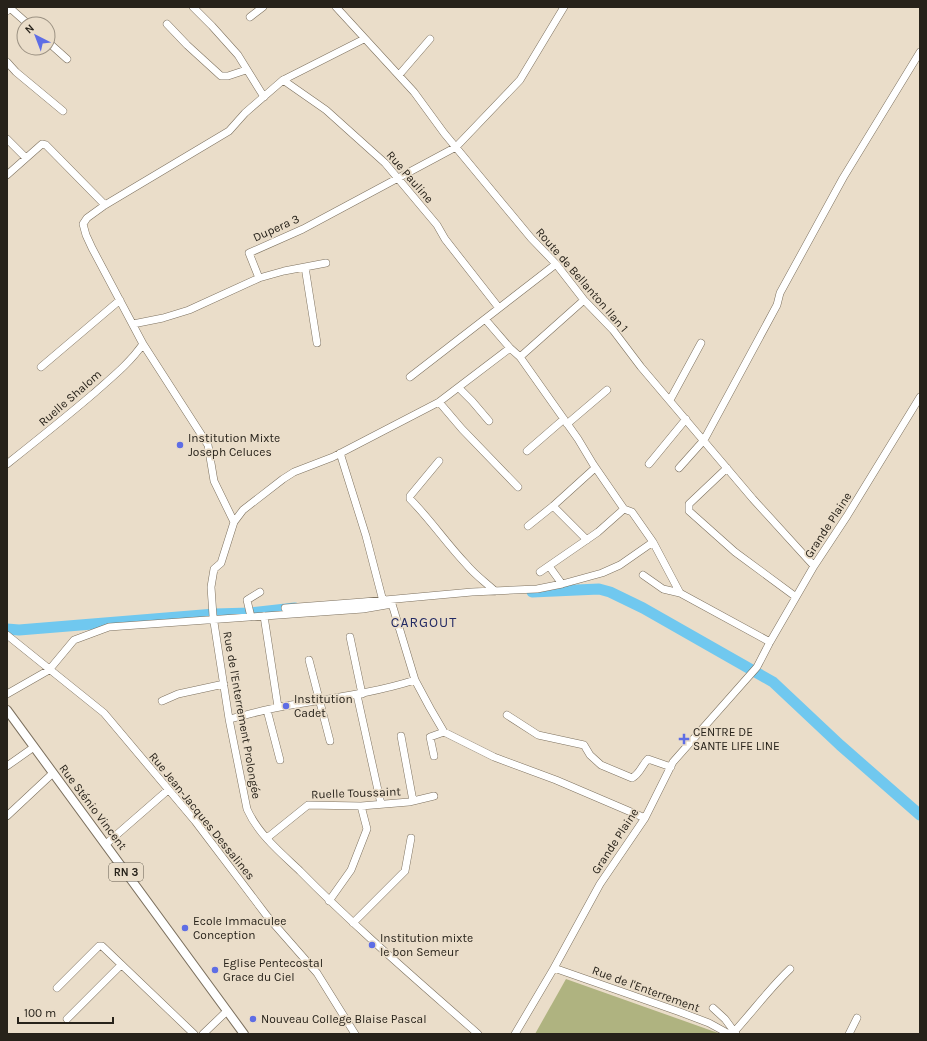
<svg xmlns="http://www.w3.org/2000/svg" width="927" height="1041" viewBox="0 0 927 1041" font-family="Karla,sans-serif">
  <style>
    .green { fill: #afb380 }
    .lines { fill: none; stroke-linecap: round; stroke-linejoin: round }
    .river { stroke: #70c8ef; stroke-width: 11 }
    .minor-casing { stroke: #7d715f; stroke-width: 8 }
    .major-casing { stroke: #7d715f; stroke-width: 10 }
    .minor { stroke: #fff; stroke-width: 7 }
    .major { stroke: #fff; stroke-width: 8 }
    .poi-dot { fill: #5e6de5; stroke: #eaddc9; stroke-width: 1.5 }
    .labels { text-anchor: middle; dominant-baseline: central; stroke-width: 3.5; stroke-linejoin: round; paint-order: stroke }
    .shield { fill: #eaddc9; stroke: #625a4e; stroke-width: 1 }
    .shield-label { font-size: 11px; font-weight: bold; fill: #27221a }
    .street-label { font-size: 12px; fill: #27221a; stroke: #eaddc9 }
    .poi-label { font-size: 12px; fill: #27221a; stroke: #eaddc9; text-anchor: start }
    .quarter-label { font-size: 14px; letter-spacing: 1px; fill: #232a63; stroke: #eaddc9 }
  </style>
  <rect width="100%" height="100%" fill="#eaddc9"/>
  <path class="green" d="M 566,979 L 721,1034 L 535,1034 Z"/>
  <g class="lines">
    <path class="river" d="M 532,592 L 599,589 L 610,592 L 643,608 L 773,682 L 840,745 L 920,815
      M 7,629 L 19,630 L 215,614 L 250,613 L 295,608"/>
    <g class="minor-casing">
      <path id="minor" d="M 193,7 L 212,26 L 238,55 L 264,97
        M 336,7 L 414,92 L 444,133 L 531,238 L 556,264 L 584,300 L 613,330 L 641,367 L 753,499 L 814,566
        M 7,11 L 10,8 L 28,24
        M 250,17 L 263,7
        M 167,24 L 187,45 L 221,76 L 228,76 L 246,70
        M 48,42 L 67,59
        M 7,62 L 16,72 L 63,111
        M 399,75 L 430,39
        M 283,80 L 326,110 L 385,163 L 437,225 L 445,239 L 499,308
        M 7,139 L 26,158
        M 7,175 L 42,144 L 46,145 L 105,205
        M 305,267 L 317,343
        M 259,278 L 284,271 L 326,263
        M 485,319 L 510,348
        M 133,324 L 163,318 L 189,310 L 259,278 L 249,253 L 303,229 L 456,147 L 520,80 L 564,7
        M 520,357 L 578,439 L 593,464 L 624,509 L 632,512 L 653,542 L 680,593 L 770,642
        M 41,367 L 120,300
        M 410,377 L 556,264
        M 459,388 L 472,401 L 489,421
        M 670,400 L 701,343
        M 439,402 L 462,429 L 518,487
        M 567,424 L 607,390
        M 527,451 L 564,419
        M 340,453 L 366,536 L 384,605
        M 439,461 L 410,496 L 410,499 C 430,519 446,543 466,564 C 474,574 485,582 495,591
        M 7,464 C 36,441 65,418 93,394 C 111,378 129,364 143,344
        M 649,464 L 686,419
        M 679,468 L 704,440 L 777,305 L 780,293 L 843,178 L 920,52
        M 727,468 L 689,504 L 689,511 L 735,552 L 796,597
        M 553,506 L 587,540
        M 234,522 L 214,481 L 208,445 L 143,344 L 92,248 L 86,235 L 83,224 L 87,218 L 105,205 L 229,131 L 245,113 L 283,80 L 364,39
        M 528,526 L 553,506 L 595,468
        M 549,566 L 562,584
        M 540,572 L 598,532 L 624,509
        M 643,575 L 663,589 L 680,593
        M 285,608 L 363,602 L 472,592 L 537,589 L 562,584 L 602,573 L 620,565 L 653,542
        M 264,616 L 278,707
        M 251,617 L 247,600 L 260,592
        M 7,635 L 104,713 L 195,821 L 267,916 L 317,973 L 355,1034
        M 350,637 L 362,694
        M 309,660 L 330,741
        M 7,694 L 49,670 L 74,640 L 109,627 L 363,609 L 392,604 L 415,680 L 430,708 L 444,732 L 494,757 L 556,780 L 645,818
        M 357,695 L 381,804
        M 162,701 L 178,694 L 224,684
        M 267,710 L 280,760
        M 507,715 L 538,735 L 584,745 L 590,755 L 601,765 L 632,778 C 640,774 642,765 648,759 L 671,767
        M 229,719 C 246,715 263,710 280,707 C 325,699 371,694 415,680
        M 401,736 L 413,801
        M 434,756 L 430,737 L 444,732
        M 7,766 L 34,747
        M 7,816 L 53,773
        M 267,838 L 308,805 L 361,806 L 409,802 L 434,796
        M 106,844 L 168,790
        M 329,901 L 351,870 L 367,829 L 361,806
        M 353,923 L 405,871 L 411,838
        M 554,968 L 680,1012 L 709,1023 L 729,1034
        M 57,988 L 99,946 L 102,946 L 194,1034
        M 713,1008 L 725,1019 L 736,1034
        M 67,1019 L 121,965
        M 734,1032 C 753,1011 770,988 790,969
        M 203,1034 L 227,1011
        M 478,1034 C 418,981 357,929 300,871 C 281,853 258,834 247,809 L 229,719 L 213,616 L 211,587 L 214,569 L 221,563 L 234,522 L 243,510 L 283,479 L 294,472 L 333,457 L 439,402 L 510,348 L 520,357 L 584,300
        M 515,1034 L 554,968 L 600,884 L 645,818 L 673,762 L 757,667 L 770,642 L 814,566 L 847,516 L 920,397
        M 849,1034 L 857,1018"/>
    </g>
    <g class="major-casing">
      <path id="major" d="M 7,710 L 244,1034"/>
    </g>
    <use href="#minor" class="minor"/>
    <use href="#major" class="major"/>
  </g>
  <g class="poi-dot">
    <circle cx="180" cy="445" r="4"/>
    <circle cx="286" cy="706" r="4"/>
    <path d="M682 733h4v4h4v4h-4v4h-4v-4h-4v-4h4z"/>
    <circle cx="185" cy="928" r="4"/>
    <circle cx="372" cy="945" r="4"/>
    <circle cx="215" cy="970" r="4"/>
    <circle cx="253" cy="1019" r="4"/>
  </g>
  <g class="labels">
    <rect class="shield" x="109" y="863" width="34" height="18" rx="3"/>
    <g class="shield-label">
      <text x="126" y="872">RN 3</text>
    </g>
    <g class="street-label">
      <text transform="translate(410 177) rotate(49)">Rue Pauline</text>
      <text transform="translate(276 228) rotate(-24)">Dupera 3</text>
      <text transform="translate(582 280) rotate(49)">Route de Bellanton Ilan 1</text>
      <text transform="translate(70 398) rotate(-41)">Ruelle Shalom</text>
      <text transform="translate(828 525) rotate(-57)">Grande Plaine</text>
      <text transform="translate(242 715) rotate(80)">Rue de l'Enterrement Prolongée</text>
      <text transform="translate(356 793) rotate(-2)">Ruelle Toussaint</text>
      <text transform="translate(93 807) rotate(53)">Rue Sténio Vincent</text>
      <text transform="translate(202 816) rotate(51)">Rue Jean-Jacques Dessalines</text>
      <text transform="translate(615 841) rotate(-57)">Grande Plaine</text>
      <text transform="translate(646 989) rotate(20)">Rue de l'Enterrement</text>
    </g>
    <g class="poi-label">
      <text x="188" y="438">Institution Mixte<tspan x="188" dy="14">Joseph Celuces</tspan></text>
      <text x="294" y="699">Institution<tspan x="294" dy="14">Cadet</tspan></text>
      <text x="693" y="732">CENTRE DE<tspan x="693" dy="14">SANTE LIFE LINE</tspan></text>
      <text x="193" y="921">Ecole Immaculee<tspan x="193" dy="14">Conception</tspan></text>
      <text x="380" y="938">Institution mixte<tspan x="380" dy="14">le bon Semeur</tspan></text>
      <text x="223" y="963">Eglise Pentecostal<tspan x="223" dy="14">Grace du Ciel</tspan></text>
      <text x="261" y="1019">Nouveau College Blaise Pascal</text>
    </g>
    <g class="quarter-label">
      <text x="424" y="622">CARGOUT</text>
    </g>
  </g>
  <rect width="927" height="1041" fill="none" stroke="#27221a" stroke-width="16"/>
  <g transform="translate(36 36) rotate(318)"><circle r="19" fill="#eaddc9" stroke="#9c9283"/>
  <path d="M0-3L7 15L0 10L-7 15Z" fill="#5e6de5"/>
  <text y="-6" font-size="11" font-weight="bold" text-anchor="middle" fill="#27221a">N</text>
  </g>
  <path d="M18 1017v6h95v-6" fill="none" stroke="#27221a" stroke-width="2"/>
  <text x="24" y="1017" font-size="12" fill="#27221a" stroke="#eaddc9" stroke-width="3" paint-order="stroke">100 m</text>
</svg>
